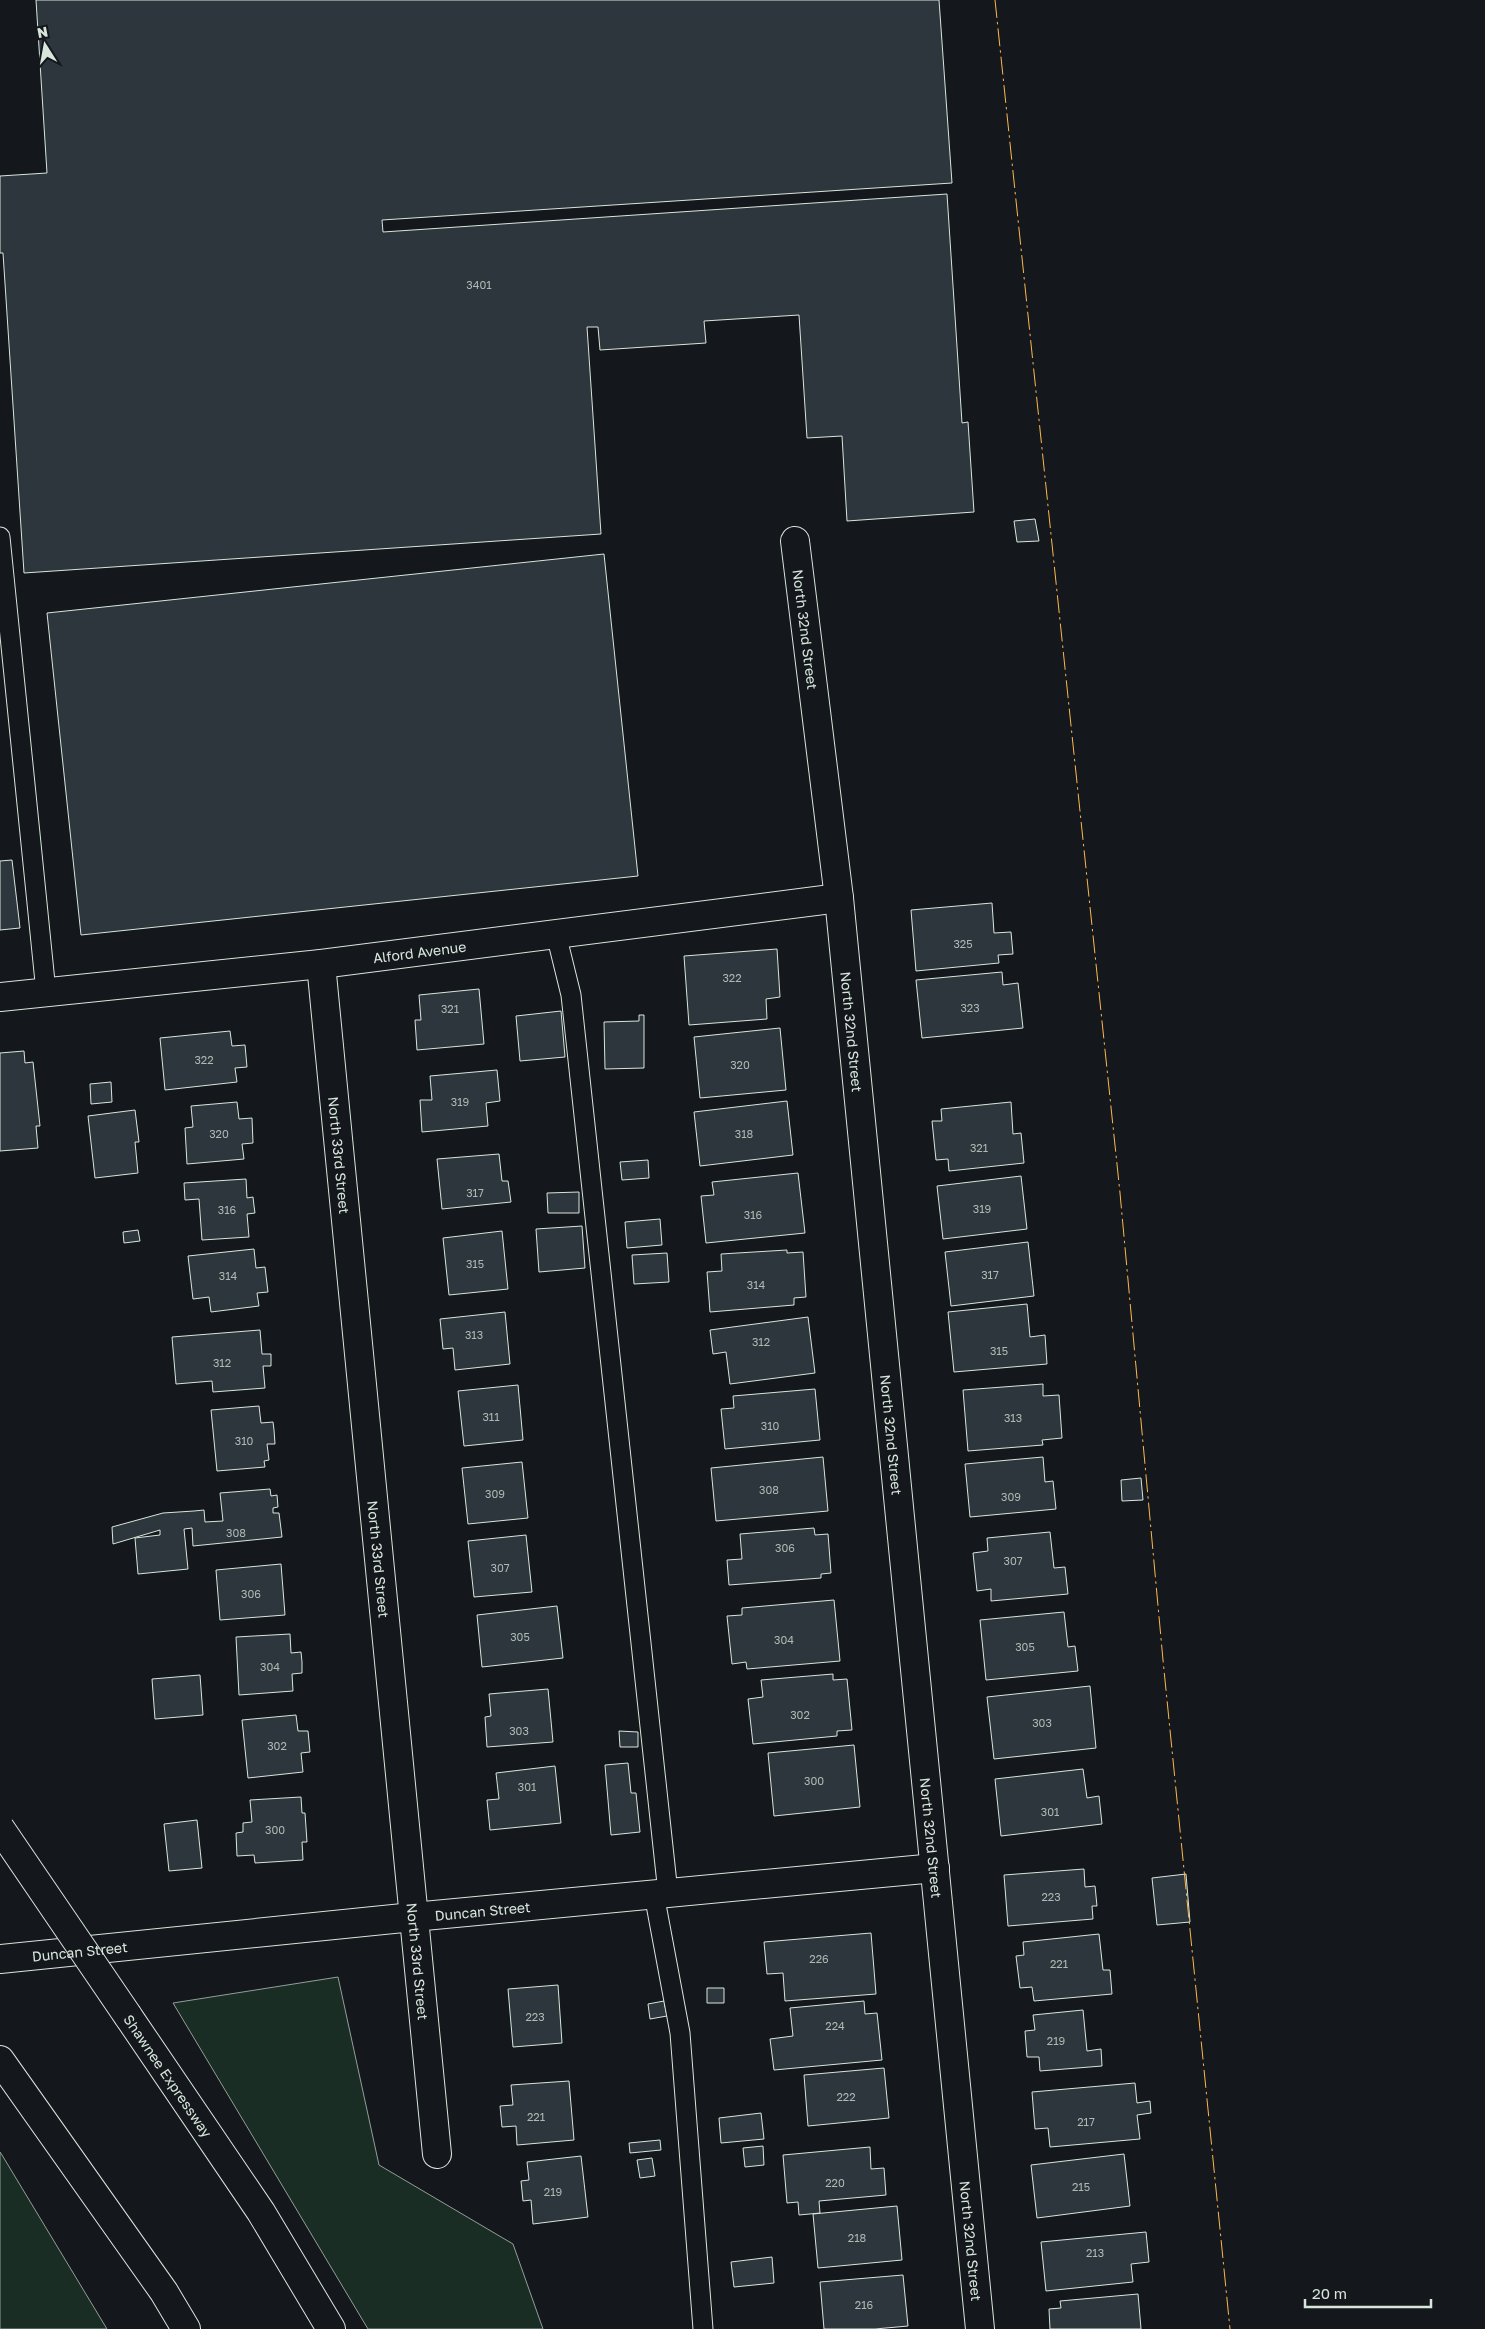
<svg xmlns="http://www.w3.org/2000/svg" width="1485" height="2329" viewBox="0 0 1485 2329" font-family="'Golos Text',sans-serif">
  <style>
    .green { fill: #1a2d24; stroke: #939e99 }
    .building { fill: #2c363c; stroke: #d8e6dc }
    .lines { fill: none; stroke-linecap: round; stroke-linejoin: round }
    .service-casing { stroke: #d8e6dc; stroke-width: 21 }
    .minor-casing { stroke: #d8e6dc; stroke-width: 30 }
    .motorway-casing { stroke: #d8e6dc; stroke-width: 30 }
    .service { stroke: #14181c; stroke-width: 19 }
    .minor { stroke: #14181c; stroke-width: 28 }
    .motorway { stroke: #14181c; stroke-width: 28 }
    .motorway-bridge-casing { stroke: #d8e6dc; stroke-width: 30; stroke-linecap: butt }
    .motorway-bridge { stroke: #14181c; stroke-width: 28 }
    .power { stroke: #ffb74d; stroke-width: 1; stroke-dasharray: 18 4 2.5 4; stroke-linecap: butt }
    .labels { text-anchor: middle; dominant-baseline: central; stroke-width: 4; stroke-linejoin: round; paint-order: stroke }
    .number-label { font-size: 11px; fill: #adbab4 }
    .street-label { font-size: 14px; fill: #d8e6dc; stroke: #14181c }
  </style>
  <rect width="100%" height="100%" fill="#14181c"/>
  <path class="green" d="M 338,1977 L 379,2165 L 513,2244 L 543,2329 L 368,2329 L 173,2003 Z
    M 0,2152 L 2,2155 L 107,2329 L 0,2329 Z"/>
  <path class="building" d="M 36,0 L 939,0 L 952,183 L 382,220 L 383,232 L 947,194 L 962,423 L 968,422 L 974,512 L 847,521 L 842,436 L 807,438 L 799,315 L 704,321 L 706,343 L 600,350 L 598,327 L 587,327 L 601,534 L 24,573 L 3,253 L 0,253 L 0,176 L 47,173 Z
    M 1035,519 L 1039,541 L 1017,542 L 1014,521 Z
    M 604,554 L 638,876 L 81,935 L 47,613 Z
    M 12,860 L 20,928 L 0,930 L 0,861 Z
    M 992,903 L 994,933 L 1011,932 L 1013,954 L 998,955 L 999,963 L 916,971 L 911,910 Z
    M 777,949 L 780,997 L 766,999 L 767,1019 L 689,1025 L 684,956 Z
    M 1002,972 L 1003,985 L 1018,983 L 1023,1028 L 922,1038 L 916,980 Z
    M 479,989 L 484,1044 L 417,1050 L 415,1020 L 421,1020 L 419,995 Z
    M 561,1011 L 565,1057 L 520,1061 L 516,1016 Z
    M 639,1015 L 644,1015 L 644,1068 L 605,1069 L 604,1022 L 639,1021 Z
    M 780,1028 L 786,1090 L 700,1098 L 694,1037 Z
    M 230,1031 L 232,1046 L 245,1045 L 247,1067 L 235,1068 L 237,1082 L 165,1090 L 160,1038 Z
    M 24,1051 L 25,1063 L 33,1062 L 40,1126 L 36,1126 L 38,1148 L 0,1151 L 0,1053 Z
    M 497,1070 L 500,1101 L 486,1103 L 488,1126 L 422,1132 L 420,1100 L 432,1100 L 430,1076 Z
    M 111,1082 L 112,1102 L 91,1104 L 90,1084 Z
    M 787,1101 L 793,1155 L 700,1166 L 694,1112 Z
    M 237,1102 L 239,1119 L 252,1118 L 253,1143 L 242,1144 L 244,1159 L 187,1164 L 185,1128 L 193,1127 L 191,1106 Z
    M 1011,1102 L 1013,1134 L 1021,1133 L 1024,1163 L 949,1171 L 948,1159 L 936,1160 L 932,1121 L 942,1121 L 941,1109 Z
    M 135,1110 L 139,1142 L 135,1142 L 138,1173 L 95,1178 L 88,1116 Z
    M 499,1154 L 502,1181 L 508,1181 L 511,1202 L 442,1209 L 437,1159 Z
    M 648,1160 L 649,1178 L 622,1180 L 620,1162 Z
    M 798,1173 L 805,1233 L 706,1243 L 701,1196 L 714,1195 L 712,1182 Z
    M 1021,1176 L 1027,1229 L 943,1239 L 937,1186 Z
    M 246,1179 L 247,1198 L 253,1197 L 254,1206 L 255,1213 L 247,1214 L 249,1237 L 202,1240 L 199,1199 L 185,1200 L 184,1183 Z
    M 579,1192 L 579,1213 L 548,1213 L 547,1193 Z
    M 660,1219 L 662,1245 L 627,1248 L 625,1222 Z
    M 582,1226 L 585,1268 L 539,1272 L 536,1229 Z
    M 138,1230 L 140,1241 L 124,1243 L 123,1232 Z
    M 502,1231 L 508,1289 L 449,1295 L 443,1238 Z
    M 1028,1242 L 1034,1296 L 951,1306 L 945,1252 Z
    M 254,1249 L 256,1268 L 265,1267 L 268,1292 L 257,1293 L 259,1306 L 211,1312 L 209,1297 L 193,1299 L 188,1256 Z
    M 787,1250 L 787,1253 L 803,1252 L 806,1297 L 794,1298 L 794,1305 L 710,1312 L 707,1272 L 722,1271 L 721,1254 Z
    M 667,1253 L 669,1282 L 634,1284 L 632,1255 Z
    M 1027,1304 L 1030,1337 L 1045,1335 L 1047,1364 L 954,1372 L 948,1312 Z
    M 505,1312 L 510,1364 L 455,1370 L 453,1348 L 443,1349 L 440,1319 Z
    M 808,1317 L 815,1373 L 730,1384 L 726,1352 L 713,1354 L 710,1330 Z
    M 260,1330 L 262,1354 L 271,1354 L 271,1366 L 263,1366 L 265,1388 L 213,1392 L 212,1381 L 176,1384 L 172,1337 Z
    M 1043,1384 L 1043,1396 L 1059,1395 L 1062,1438 L 1042,1440 L 1043,1445 L 968,1451 L 963,1390 Z
    M 518,1385 L 523,1440 L 464,1446 L 458,1391 Z
    M 815,1389 L 820,1440 L 725,1449 L 721,1409 L 734,1408 L 733,1396 Z
    M 259,1406 L 261,1423 L 273,1422 L 274,1430 L 275,1444 L 267,1444 L 269,1460 L 264,1461 L 265,1467 L 217,1471 L 211,1410 Z
    M 823,1457 L 828,1511 L 716,1521 L 711,1468 Z
    M 1043,1457 L 1045,1482 L 1053,1481 L 1056,1509 L 970,1517 L 965,1464 Z
    M 522,1462 L 528,1518 L 468,1524 L 462,1468 Z
    M 1141,1478 L 1143,1500 L 1122,1501 L 1121,1480 Z
    M 270,1489 L 271,1496 L 277,1495 L 278,1507 L 273,1508 L 273,1513 L 279,1513 L 282,1537 L 193,1546 L 192,1528 L 184,1529 L 188,1569 L 138,1574 L 135,1538 L 160,1535 L 160,1530 L 113,1544 L 112,1527 L 163,1513 L 194,1511 L 204,1510 L 205,1522 L 223,1521 L 220,1493 Z
    M 814,1528 L 815,1535 L 828,1534 L 831,1573 L 821,1574 L 821,1578 L 729,1585 L 727,1560 L 742,1559 L 740,1534 Z
    M 1050,1532 L 1054,1568 L 1065,1567 L 1068,1594 L 991,1601 L 991,1589 L 977,1591 L 973,1553 L 988,1551 L 987,1538 Z
    M 526,1535 L 532,1592 L 474,1597 L 468,1541 Z
    M 281,1564 L 285,1615 L 220,1620 L 216,1570 Z
    M 834,1600 L 840,1661 L 747,1669 L 746,1662 L 732,1664 L 727,1616 L 742,1615 L 742,1608 Z
    M 557,1606 L 563,1658 L 482,1667 L 477,1615 Z
    M 1064,1612 L 1068,1647 L 1075,1646 L 1078,1671 L 986,1680 L 980,1620 Z
    M 290,1634 L 291,1653 L 301,1652 L 302,1662 L 302,1673 L 292,1674 L 293,1691 L 239,1695 L 236,1637 Z
    M 833,1674 L 833,1680 L 847,1679 L 852,1730 L 837,1731 L 837,1736 L 753,1744 L 748,1699 L 763,1697 L 761,1680 Z
    M 200,1675 L 203,1715 L 155,1719 L 152,1679 Z
    M 1090,1686 L 1096,1748 L 994,1759 L 987,1697 Z
    M 548,1689 L 553,1742 L 487,1747 L 485,1717 L 491,1716 L 489,1694 Z
    M 296,1715 L 298,1731 L 308,1731 L 310,1752 L 301,1753 L 303,1772 L 248,1778 L 242,1720 Z
    M 619,1731 L 638,1732 L 638,1747 L 620,1747 Z
    M 854,1745 L 860,1807 L 774,1816 L 768,1753 Z
    M 628,1763 L 631,1793 L 636,1793 L 640,1832 L 611,1835 L 605,1765 Z
    M 555,1766 L 561,1823 L 490,1830 L 487,1800 L 499,1799 L 496,1773 Z
    M 1083,1769 L 1087,1798 L 1099,1796 L 1102,1824 L 1001,1836 L 995,1779 Z
    M 301,1797 L 302,1813 L 305,1813 L 307,1842 L 302,1842 L 303,1860 L 255,1863 L 254,1855 L 237,1856 L 236,1833 L 243,1832 L 243,1823 L 252,1822 L 250,1800 Z
    M 197,1820 L 202,1868 L 169,1871 L 164,1824 Z
    M 1084,1869 L 1085,1887 L 1095,1886 L 1097,1906 L 1092,1906 L 1093,1919 L 1008,1926 L 1004,1875 Z
    M 1186,1874 L 1190,1922 L 1157,1925 L 1152,1878 Z
    M 871,1933 L 876,1994 L 785,2001 L 783,1973 L 767,1974 L 764,1942 Z
    M 1099,1934 L 1103,1970 L 1110,1970 L 1112,1994 L 1034,2001 L 1032,1987 L 1020,1988 L 1016,1956 L 1024,1955 L 1023,1942 Z
    M 558,1985 L 562,2043 L 513,2047 L 508,1989 Z
    M 707,1988 L 724,1988 L 724,2003 L 707,2003 Z
    M 664,2001 L 667,2016 L 650,2019 L 648,2004 Z
    M 864,2001 L 865,2014 L 877,2013 L 882,2060 L 774,2070 L 770,2039 L 793,2036 L 790,2008 Z
    M 1083,2010 L 1087,2051 L 1101,2049 L 1102,2066 L 1040,2071 L 1039,2057 L 1027,2057 L 1025,2031 L 1035,2030 L 1033,2015 Z
    M 884,2068 L 889,2118 L 808,2126 L 804,2075 Z
    M 569,2081 L 574,2140 L 517,2145 L 516,2126 L 502,2127 L 500,2106 L 513,2105 L 511,2085 Z
    M 1135,2083 L 1137,2103 L 1150,2101 L 1151,2113 L 1137,2115 L 1140,2139 L 1050,2147 L 1048,2128 L 1035,2129 L 1032,2092 Z
    M 761,2113 L 764,2139 L 721,2143 L 719,2118 Z
    M 660,2140 L 661,2150 L 630,2153 L 629,2143 Z
    M 763,2146 L 764,2165 L 745,2167 L 743,2148 Z
    M 870,2147 L 871,2169 L 884,2168 L 886,2195 L 819,2201 L 820,2213 L 799,2215 L 798,2202 L 787,2203 L 783,2155 Z
    M 1124,2154 L 1130,2206 L 1037,2218 L 1031,2165 Z
    M 581,2156 L 588,2217 L 533,2224 L 531,2200 L 523,2201 L 521,2181 L 529,2180 L 527,2162 Z
    M 652,2158 L 655,2176 L 640,2178 L 637,2160 Z
    M 897,2206 L 902,2260 L 818,2268 L 813,2214 Z
    M 1146,2232 L 1149,2262 L 1131,2264 L 1133,2282 L 1046,2291 L 1041,2242 Z
    M 772,2257 L 774,2283 L 734,2287 L 731,2262 Z
    M 903,2275 L 908,2326 L 875,2329 L 824,2329 L 820,2282 Z
    M 1138,2294 L 1141,2329 L 1050,2329 L 1049,2309 L 1061,2308 L 1060,2301 Z"/>
  <g class="lines">
    <g class="service-casing">
      <path id="service" d="M 0,537 L 46,992
        M 556,934 L 571,995 L 668,1893
        M 654,1894 L 680,2033 L 703,2329"/>
    </g>
    <g class="minor-casing">
      <g id="minor">
        <path id="s1" d="M 795,541 L 839,898 L 980,2329"/>
        <path id="s2" d="M 321,964 L 437,2154"/>
        <path id="s3" d="M 0,997 L 321,964 L 839,898"/>
        <path id="s4" d="M 0,1959 L 413,1917 L 935,1868"/>
      </g>
    </g>
    <g class="motorway-casing">
      <g id="motorway">
        <path id="s5" d="M 128,2016 L 261,2212 L 331,2329"/>
        <path d="M 0,2060 L 164,2292 L 186,2329"/>
      </g>
    </g>
    <use href="#service" class="service"/>
    <use href="#minor" class="minor"/>
    <use href="#motorway" class="motorway"/>
    <g class="motorway-bridge-casing">
      <path id="motorway-bridge" d="M 0,1828 L 128,2016"/>
    </g>
    <use href="#motorway-bridge" class="motorway-bridge"/>
    <path class="power" d="M 995,0 L 1120,1193 L 1163,1660 L 1230,2329"/>
  </g>
  <g class="labels">
    <g class="number-label">
      <text x="479" y="284">3401</text>
      <text x="963" y="943">325</text>
      <text x="732" y="977">322</text>
      <text x="970" y="1007">323</text>
      <text x="450" y="1008">321</text>
      <text x="204" y="1059">322</text>
      <text x="740" y="1064">320</text>
      <text x="460" y="1101">319</text>
      <text x="219" y="1133">320</text>
      <text x="744" y="1133">318</text>
      <text x="979" y="1147">321</text>
      <text x="475" y="1192">317</text>
      <text x="982" y="1208">319</text>
      <text x="227" y="1209">316</text>
      <text x="753" y="1214">316</text>
      <text x="475" y="1263">315</text>
      <text x="990" y="1274">317</text>
      <text x="228" y="1275">314</text>
      <text x="756" y="1284">314</text>
      <text x="474" y="1334">313</text>
      <text x="761" y="1341">312</text>
      <text x="999" y="1350">315</text>
      <text x="222" y="1362">312</text>
      <text x="491" y="1416">311</text>
      <text x="1013" y="1417">313</text>
      <text x="770" y="1425">310</text>
      <text x="244" y="1440">310</text>
      <text x="769" y="1489">308</text>
      <text x="495" y="1493">309</text>
      <text x="1011" y="1496">309</text>
      <text x="236" y="1532">308</text>
      <text x="785" y="1547">306</text>
      <text x="1013" y="1560">307</text>
      <text x="500" y="1567">307</text>
      <text x="251" y="1593">306</text>
      <text x="520" y="1636">305</text>
      <text x="784" y="1639">304</text>
      <text x="1025" y="1646">305</text>
      <text x="270" y="1666">304</text>
      <text x="800" y="1714">302</text>
      <text x="1042" y="1722">303</text>
      <text x="519" y="1730">303</text>
      <text x="277" y="1745">302</text>
      <text x="814" y="1780">300</text>
      <text x="527" y="1786">301</text>
      <text x="1050" y="1811">301</text>
      <text x="275" y="1829">300</text>
      <text x="1051" y="1896">223</text>
      <text x="819" y="1958">226</text>
      <text x="1059" y="1963">221</text>
      <text x="535" y="2016">223</text>
      <text x="835" y="2025">224</text>
      <text x="1056" y="2040">219</text>
      <text x="846" y="2096">222</text>
      <text x="536" y="2116">221</text>
      <text x="1086" y="2121">217</text>
      <text x="835" y="2182">220</text>
      <text x="1081" y="2186">215</text>
      <text x="553" y="2191">219</text>
      <text x="857" y="2237">218</text>
      <text x="1095" y="2252">213</text>
      <text x="864" y="2304">216</text>
    </g>
    <g class="street-label">
      <text stroke="none"><textPath href="#s1" startOffset="89">North 32nd Street</textPath></text>
      <text stroke="none"><textPath href="#s3" startOffset="422">Alford Avenue</textPath></text>
      <text stroke="none"><textPath href="#s1" startOffset="494">North 32nd Street</textPath></text>
      <text stroke="none"><textPath href="#s2" startOffset="192">North 33rd Street</textPath></text>
      <text stroke="none"><textPath href="#s1" startOffset="899">North 32nd Street</textPath></text>
      <text stroke="none"><textPath href="#s2" startOffset="598">North 33rd Street</textPath></text>
      <text stroke="none"><textPath href="#s1" startOffset="1304">North 32nd Street</textPath></text>
      <text stroke="none"><textPath href="#s4" startOffset="485">Duncan Street</textPath></text>
      <text stroke="none"><textPath href="#s4" startOffset="80">Duncan Street</textPath></text>
      <text stroke="none"><textPath href="#s2" startOffset="1002">North 33rd Street</textPath></text>
      <text stroke="none"><textPath href="#s5" startOffset="72">Shawnee Expressway</textPath></text>
      <text stroke="none"><textPath href="#s1" startOffset="1709">North 32nd Street</textPath></text>
    </g>
  </g>
  <g transform="translate(45 45) rotate(349)" stroke="#14181c" stroke-width="4" paint-order="stroke">
  <path d="M0-4L9 19L0 12L-9 19Z" fill="#d8e6dc"/>
  <text y="-8" font-size="14" font-weight="bold" text-anchor="middle" fill="#d8e6dc">N</text>
  </g>
  <path d="M1305 2299v8h126v-8" fill="none" stroke="#d8e6dc" stroke-width="2.5"/>
  <text x="1312" y="2299" font-size="15" fill="#d8e6dc" stroke="#14181c" stroke-width="4" paint-order="stroke">20 m</text>
</svg>
